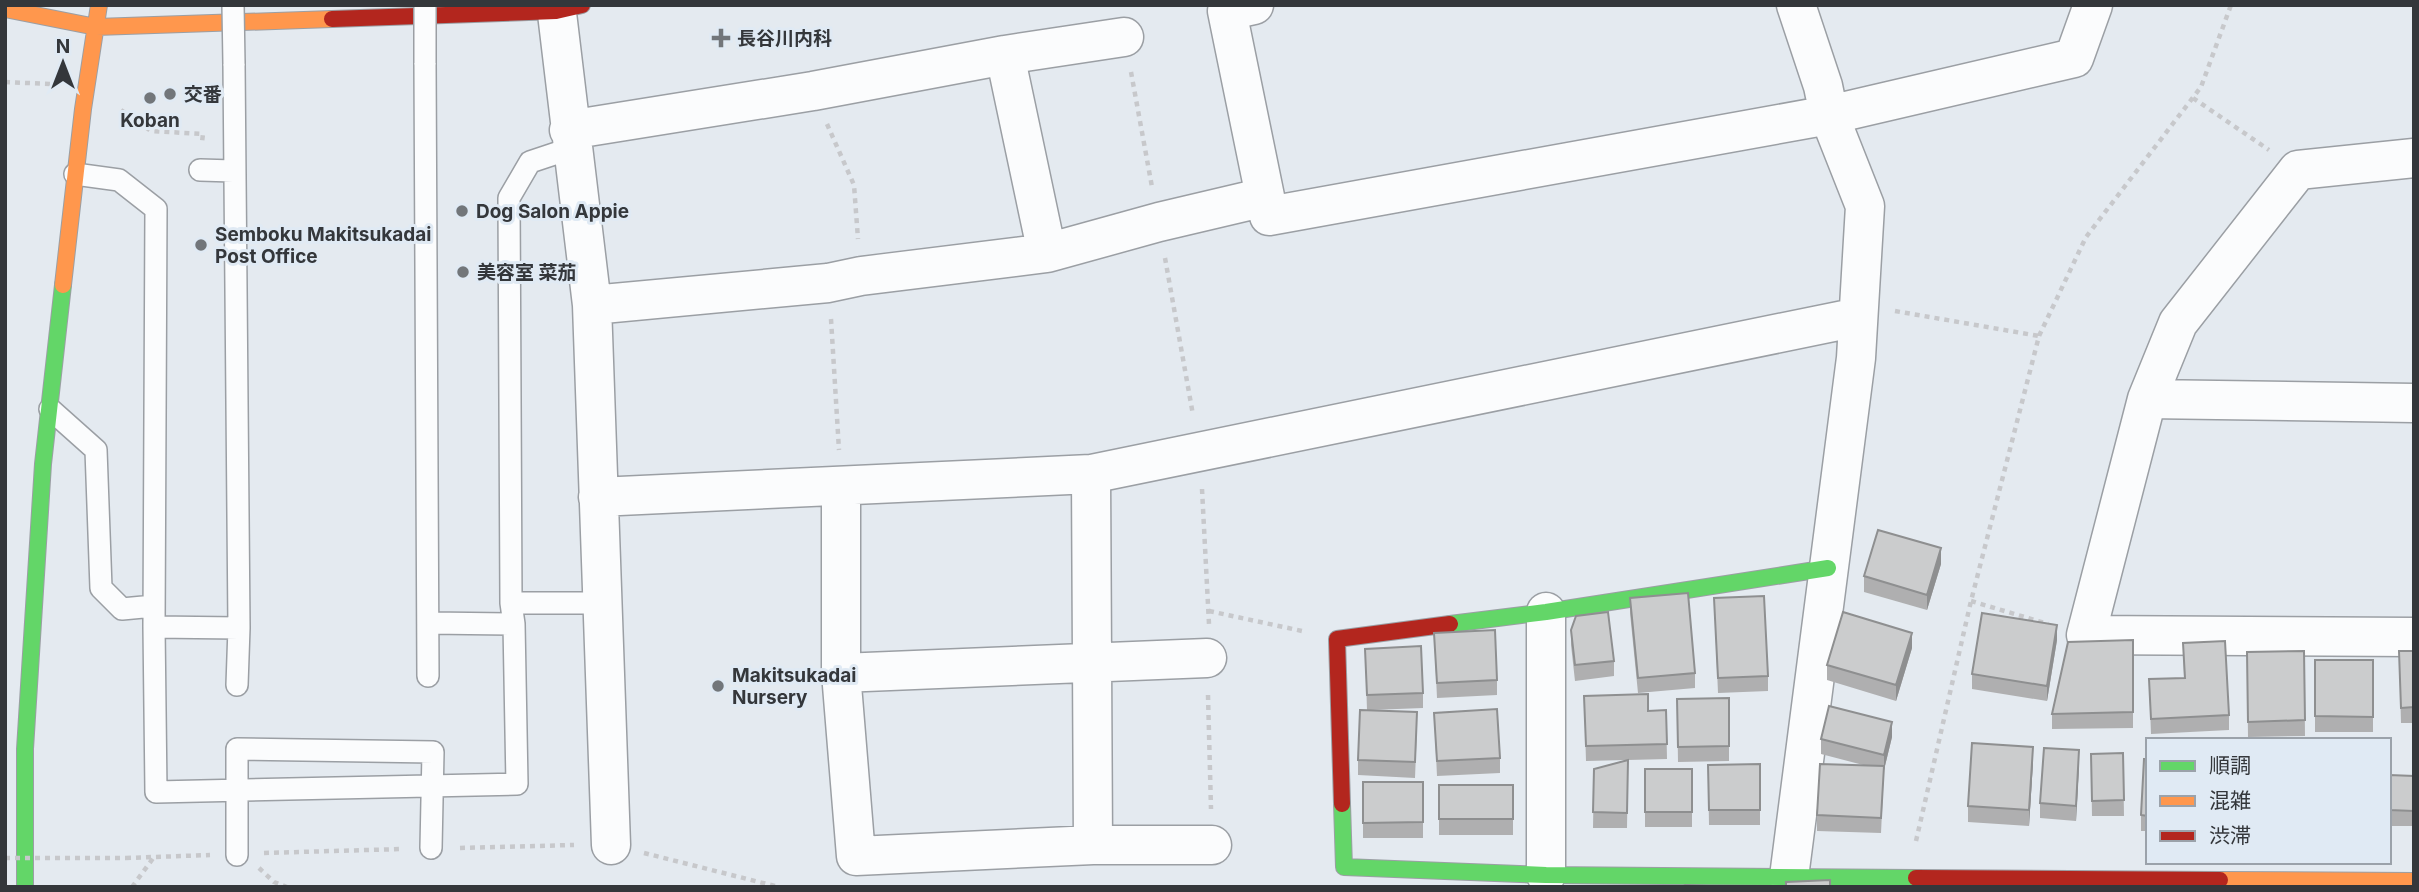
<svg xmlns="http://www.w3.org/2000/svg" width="2419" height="892" viewBox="0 0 2419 892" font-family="Inter,'Noto Sans JP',sans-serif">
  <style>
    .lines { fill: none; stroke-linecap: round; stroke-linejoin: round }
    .lane-casing { stroke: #9b9fa4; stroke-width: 24 }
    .street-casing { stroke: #9b9fa4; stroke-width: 41 }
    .fast-casing { stroke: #9b9fa4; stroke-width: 18 }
    .slow-casing { stroke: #9b9fa4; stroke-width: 18 }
    .jam-casing { stroke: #9b9fa4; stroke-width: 18 }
    .path { stroke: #c7c8cb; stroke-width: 4.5; stroke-dasharray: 5 5; stroke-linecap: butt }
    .lane { stroke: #fbfcfd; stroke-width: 21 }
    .street { stroke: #fbfcfd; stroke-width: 38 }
    .fast { stroke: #63d668; stroke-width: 16 }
    .slow { stroke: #ff974d; stroke-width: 16 }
    .jam { stroke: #b3261e; stroke-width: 16 }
    .lane-bridge-casing { stroke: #9b9fa4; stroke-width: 24; stroke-linecap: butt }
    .path-bridge { stroke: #c7c8cb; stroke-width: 4.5; stroke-dasharray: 5 5; stroke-linecap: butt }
    .lane-bridge { stroke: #fbfcfd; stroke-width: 21 }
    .wall { fill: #afafb0 }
    .shaded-wall { fill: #8e8f90 }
    .building { fill: #cbcccd; stroke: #8e8f90; stroke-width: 2 }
    .poi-dot { fill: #72767a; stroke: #e0eaf4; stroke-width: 2.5 }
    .labels { text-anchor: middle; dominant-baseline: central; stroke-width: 6; stroke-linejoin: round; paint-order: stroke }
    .poi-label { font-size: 19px; font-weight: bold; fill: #34373b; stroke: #e0eaf4; text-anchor: start }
  </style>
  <rect width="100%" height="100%" fill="#e4eaf0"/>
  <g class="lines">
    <g class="lane-casing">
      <path id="lane" d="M 425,63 L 428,676
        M 234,64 L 239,628 L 237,685
        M 200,170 L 233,171
        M 75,174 L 119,180 L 156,209 L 154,627 L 156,792 L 517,784 L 514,624 L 511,603 L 509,198 L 530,162 L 572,148
        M 50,409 L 96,450 L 101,588 L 122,609 L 154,606
        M 511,603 L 601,603
        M 429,623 L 514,624
        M 154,627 L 239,628
        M 237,855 L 237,749 L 433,752 L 431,848"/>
    </g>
    <g class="street-casing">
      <path id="street" d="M 556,5 L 592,305 L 611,845
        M 1254,5 L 1227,11 L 1269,216 L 1829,115 L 2074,58 L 2093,5
        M 1005,55 L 1047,253
        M 569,130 L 813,91 L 1005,55 L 1124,37
        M 2414,158 L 2298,170 L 2178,323 L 2147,399 L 2086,635 L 2414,637
        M 592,305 L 828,283 L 861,276 L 1047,253 L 1159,222 L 1265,197
        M 2147,399 L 2414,403
        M 841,486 L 841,673 L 1207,658
        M 598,497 L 1091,474 L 1858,317
        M 1546,612 L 1546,875
        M 841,673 L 856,856 L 1093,845 L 1091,474
        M 1093,845 L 1212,845
        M 1789,877 L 1856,358 L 1865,206 L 1829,115 L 1823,86 L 1796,5"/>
    </g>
    <g class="fast-casing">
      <path id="fast" d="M 1450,624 L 1546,612 L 1828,568
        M 1342,804 L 1344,867 L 1546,875 L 1916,878
        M 25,887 L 25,749 L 43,464 L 63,285"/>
    </g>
    <g class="slow-casing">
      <path id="slow" d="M 5,9 L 96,27 L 332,19
        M 63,285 L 83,109 L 99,5
        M 2220,880 L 2414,881"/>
    </g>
    <g class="jam-casing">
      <path id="jam" d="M 332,19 L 556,11 L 582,5
        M 1342,804 L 1337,639 L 1450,624
        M 1916,878 L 2220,880"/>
    </g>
    <path class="path" d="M 1131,72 L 1152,187
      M 5,82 L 50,84
      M 2193,98 L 2269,150
      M 121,110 L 151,131 L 203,134 L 202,142
      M 827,124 L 854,185 L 858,239
      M 1165,258 L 1193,415
      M 1895,311 L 2039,336
      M 831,319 L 839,450
      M 1202,489 L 1209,624
      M 1971,601 L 2048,624
      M 1209,611 L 1302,631
      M 1208,695 L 1211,809
      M 1916,841 L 1971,601 L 2039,336 L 2086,237 L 2201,87 L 2231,5
      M 460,848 L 574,845
      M 264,853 L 402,849
      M 644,853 L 779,887
      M 126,858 L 210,855
      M 259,868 L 274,882 L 287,887
      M 132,887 L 154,857"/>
    <use href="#lane" class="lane"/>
    <use href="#street" class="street"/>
    <use href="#fast" class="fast"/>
    <use href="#slow" class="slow"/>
    <use href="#jam" class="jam"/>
    <g class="lane-bridge-casing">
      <path id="lane-bridge" d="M 233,5 L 234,64
        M 425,5 L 425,63"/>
    </g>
    <path class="path-bridge" d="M 5,858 L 126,858"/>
    <use href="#lane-bridge" class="lane-bridge"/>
  </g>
  <path class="wall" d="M 1941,564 L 1927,610 L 1864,592 L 1864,576 Z
    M 1630,598 L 1695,673 L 1695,688 L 1638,693 L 1630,613 Z
    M 1714,598 L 1768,676 L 1768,691 L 1718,693 Z
    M 1571,630 L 1614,661 L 1614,676 L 1575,681 L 1571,645 Z
    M 1434,633 L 1497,680 L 1497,695 L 1437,698 Z
    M 2057,640 L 2047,701 L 1972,689 L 1972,674 Z
    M 2133,640 L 2133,728 L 2052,729 L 2052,714 Z
    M 2183,643 L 2229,715 L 2229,730 L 2151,734 L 2149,679 L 2184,678 Z
    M 1912,648 L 1896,701 L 1827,680 L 1827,665 Z
    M 1365,649 L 1423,693 L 1423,708 L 1371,710 L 1417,728 L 1415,778 L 1358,775 L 1358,760 L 1367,710 Z
    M 2304,651 L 2305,736 L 2248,737 L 2247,652 Z
    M 2399,651 L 2414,651 L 2414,723 L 2401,723 Z
    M 2315,660 L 2373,660 L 2373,732 L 2315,732 Z
    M 1584,696 L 1648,711 L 1666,710 L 1667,759 L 1628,760 L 1627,828 L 1593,828 L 1594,769 L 1626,760 L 1586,761 Z
    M 1729,698 L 1729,761 L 1678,762 L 1677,699 Z
    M 1434,713 L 1500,758 L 1500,773 L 1437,776 Z
    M 1892,737 L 1884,770 L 1881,833 L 1817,831 L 1817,815 L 1867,766 L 1821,754 L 1821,739 Z
    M 2123,753 L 2124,816 L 2092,816 L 2091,754 Z
    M 2148,759 L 2148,831 L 2141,831 L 2141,815 Z
    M 2033,762 L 2029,826 L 1968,822 L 1968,806 Z
    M 1760,764 L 1760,825 L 1709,825 L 1708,765 Z
    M 2079,765 L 2076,821 L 2040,818 L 2040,803 Z
    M 1645,769 L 1692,769 L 1692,827 L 1645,827 Z
    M 2389,775 L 2414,776 L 2414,826 L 2389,826 Z
    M 1363,782 L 1423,782 L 1423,838 L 1363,838 Z
    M 1439,785 L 1513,785 L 1513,835 L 1439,835 Z"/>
  <path class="shaded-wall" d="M 1941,548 L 1941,564 L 1927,610 L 1927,595 Z
    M 2057,625 L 2057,640 L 2047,701 L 2047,686 Z
    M 1912,633 L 1912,648 L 1896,701 L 1896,685 Z
    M 1892,722 L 1892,737 L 1884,770 L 1884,755 Z
    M 2033,747 L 2033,762 L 2029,826 L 2029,810 Z
    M 2079,750 L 2079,765 L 2076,821 L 2076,806 Z"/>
  <path class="building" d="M 1878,530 L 1941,548 L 1927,595 L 1864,576 Z
    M 1688,593 L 1695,673 L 1638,678 L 1630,598 Z
    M 1764,596 L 1768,676 L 1718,678 L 1714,598 Z
    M 1608,612 L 1614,661 L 1575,665 L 1571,630 L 1576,616 Z
    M 1843,612 L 1912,633 L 1896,685 L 1827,665 Z
    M 1982,613 L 2057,625 L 2047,686 L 1972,674 Z
    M 1495,630 L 1497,680 L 1437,683 L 1434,633 Z
    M 2133,640 L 2133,712 L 2052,714 L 2068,642 Z
    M 2225,641 L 2229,715 L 2151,719 L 2149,679 L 2185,678 L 2183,643 Z
    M 1421,646 L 1423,693 L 1367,695 L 1365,649 Z
    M 2304,651 L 2305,720 L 2248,722 L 2247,652 Z
    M 2399,651 L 2414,651 L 2414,707 L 2401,708 Z
    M 2315,660 L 2373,660 L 2373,717 L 2315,716 Z
    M 1648,694 L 1648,711 L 1666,710 L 1667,744 L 1586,746 L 1584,696 Z
    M 1729,698 L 1729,746 L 1678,747 L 1677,699 Z
    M 1829,706 L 1892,722 L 1884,755 L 1821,739 Z
    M 1497,709 L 1500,758 L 1437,761 L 1434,713 Z
    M 1360,710 L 1417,712 L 1415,762 L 1358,760 Z
    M 1972,743 L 2033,747 L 2029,810 L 1968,806 Z
    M 2044,748 L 2079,750 L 2076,806 L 2040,803 Z
    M 2123,753 L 2124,800 L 2092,801 L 2091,754 Z
    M 2144,759 L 2148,759 L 2148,816 L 2141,815 Z
    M 1628,760 L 1627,813 L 1593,812 L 1594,769 Z
    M 1760,764 L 1760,810 L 1709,810 L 1708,765 Z
    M 1820,764 L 1884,766 L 1881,818 L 1817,815 Z
    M 1645,769 L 1692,769 L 1692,812 L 1645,812 Z
    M 2389,775 L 2414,776 L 2414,811 L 2389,810 Z
    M 1363,782 L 1423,782 L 1423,822 L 1363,823 Z
    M 1439,785 L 1513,785 L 1513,819 L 1439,819 Z
    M 1830,880 L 1830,887 L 1786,887 L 1786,882 Z
    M 1685,885 L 1707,886 L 1707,887 L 1682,887 Z
    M 2266,886 L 2266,887 L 2228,887 Z"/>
  <g class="poi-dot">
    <path d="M717.5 27.5h7v7h7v7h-7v7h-7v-7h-7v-7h7z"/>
    <circle cx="170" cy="94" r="7"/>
    <circle cx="150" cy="98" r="7"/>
    <circle cx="462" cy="211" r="7"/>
    <circle cx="201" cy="245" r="7"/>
    <circle cx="463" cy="272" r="7"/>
    <circle cx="718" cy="686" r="7"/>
  </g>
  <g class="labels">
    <g class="poi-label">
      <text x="737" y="38">長谷川内科</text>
      <text x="184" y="94">交番</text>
      <text x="150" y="120" text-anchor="middle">Koban</text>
      <text x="476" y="211">Dog Salon Appie</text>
      <text x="215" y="234">Semboku Makitsukadai<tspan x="215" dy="22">Post Office</tspan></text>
      <text x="477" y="272">美容室 菜茄</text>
      <text x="732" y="675">Makitsukadai<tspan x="732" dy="22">Nursery</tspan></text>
    </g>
  </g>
  <rect width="2419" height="892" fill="none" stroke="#34373b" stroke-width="14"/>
  <rect x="2146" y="738" width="245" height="126" fill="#e0eaf4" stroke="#9ba2aa" stroke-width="2"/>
  <rect x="2160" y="761" width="35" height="10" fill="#63d668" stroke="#9ba2aa" stroke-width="2"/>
  <text x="2209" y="773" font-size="21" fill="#34373b">順調</text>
  <rect x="2160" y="796" width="35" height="10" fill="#ff974d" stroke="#9ba2aa" stroke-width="2"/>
  <text x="2209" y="808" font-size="21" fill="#34373b">混雑</text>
  <rect x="2160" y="831" width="35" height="10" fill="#b3261e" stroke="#9ba2aa" stroke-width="2"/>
  <text x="2209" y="843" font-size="21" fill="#34373b">渋滞</text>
  <g transform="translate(63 63)" stroke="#e0eaf4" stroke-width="5" paint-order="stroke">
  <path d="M0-5L12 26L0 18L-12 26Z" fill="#34373b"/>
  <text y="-10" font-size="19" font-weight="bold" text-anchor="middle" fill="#34373b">N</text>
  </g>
</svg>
